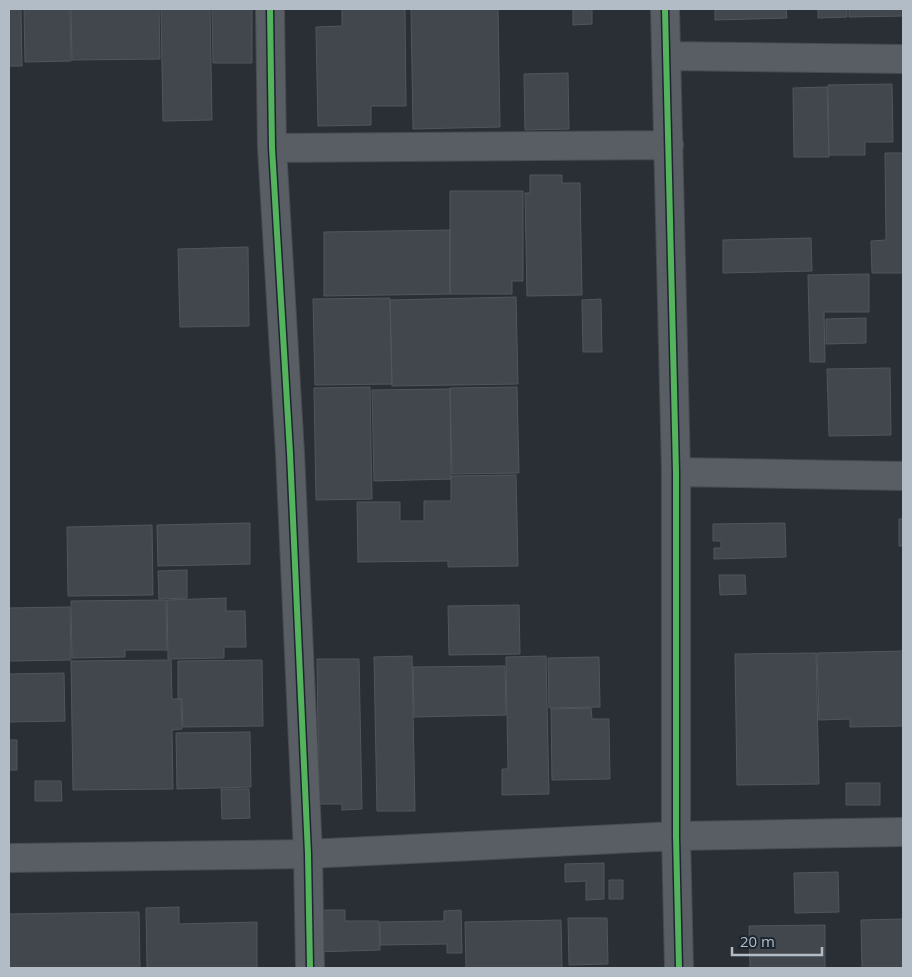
<svg xmlns="http://www.w3.org/2000/svg" width="912" height="977" viewBox="0 0 912 977" font-family="'Open Sans',sans-serif">
  <style>
    .building { fill: #41474c; stroke: #51565d }
    .lines { fill: none; stroke-linecap: round; stroke-linejoin: round }
    .minor-casing { stroke: #474b50; stroke-width: 30 }
    .minor { stroke: #585e63; stroke-width: 28 }
    .cycleway-casing { stroke: #1c2630; stroke-width: 9 }
    .cycleway { stroke: #56b35d; stroke-width: 6 }
  </style>
  <rect width="100%" height="100%" fill="#292f35"/>
  <path class="building" d="M 9,9 L 21,9 L 22,66 L 9,66 Z
    M 24,9 L 70,9 L 71,61 L 25,62 Z
    M 71,9 L 159,9 L 160,59 L 72,60 Z
    M 161,9 L 210,9 L 212,120 L 163,121 Z
    M 212,9 L 252,9 L 252,63 L 213,63 Z
    M 342,9 L 405,9 L 406,106 L 371,106 L 371,125 L 318,126 L 316,27 L 342,26 Z
    M 411,9 L 498,9 L 500,127 L 413,129 Z
    M 573,9 L 592,9 L 592,24 L 573,25 Z
    M 715,9 L 786,9 L 787,18 L 715,20 Z
    M 818,9 L 847,9 L 847,17 L 818,18 Z
    M 849,9 L 903,9 L 903,16 L 849,17 Z
    M 568,73 L 569,129 L 525,130 L 524,74 Z
    M 892,84 L 893,142 L 865,142 L 865,155 L 829,155 L 828,85 Z
    M 827,87 L 829,157 L 794,157 L 793,88 Z
    M 885,153 L 903,153 L 903,273 L 872,273 L 871,241 L 886,240 Z
    M 530,175 L 562,175 L 562,183 L 580,183 L 582,295 L 527,296 L 525,193 L 530,193 Z
    M 450,191 L 523,191 L 523,281 L 512,281 L 512,294 L 450,294 Z
    M 450,230 L 450,294 L 324,296 L 324,232 Z
    M 811,238 L 812,271 L 723,273 L 723,240 Z
    M 248,247 L 249,326 L 180,327 L 178,249 Z
    M 869,274 L 869,312 L 824,312 L 825,362 L 810,362 L 808,275 Z
    M 516,297 L 518,384 L 392,386 L 390,300 Z
    M 390,298 L 392,384 L 315,385 L 313,299 Z
    M 601,299 L 602,352 L 583,352 L 582,300 Z
    M 866,318 L 866,343 L 826,344 L 826,319 Z
    M 890,368 L 891,435 L 829,436 L 827,369 Z
    M 370,387 L 372,499 L 316,500 L 314,388 Z
    M 517,387 L 519,473 L 452,474 L 450,388 Z
    M 450,389 L 451,479 L 374,481 L 372,390 Z
    M 516,475 L 518,566 L 448,567 L 448,561 L 358,562 L 357,502 L 400,502 L 400,521 L 424,521 L 424,501 L 451,501 L 451,476 Z
    M 899,519 L 903,519 L 903,546 L 899,546 Z
    M 250,523 L 250,564 L 158,566 L 157,525 Z
    M 785,523 L 786,557 L 714,559 L 714,548 L 721,548 L 721,541 L 713,541 L 713,524 Z
    M 152,525 L 153,595 L 68,596 L 67,527 Z
    M 187,570 L 187,598 L 159,599 L 158,571 Z
    M 719,575 L 745,575 L 746,594 L 720,595 Z
    M 226,598 L 226,611 L 245,611 L 246,647 L 224,647 L 224,658 L 168,659 L 167,600 Z
    M 166,600 L 167,650 L 125,650 L 125,657 L 72,658 L 71,601 Z
    M 519,605 L 520,654 L 449,655 L 448,606 Z
    M 70,607 L 71,660 L 9,661 L 9,608 Z
    M 903,651 L 903,726 L 850,727 L 850,719 L 819,720 L 817,653 Z
    M 816,653 L 819,784 L 737,785 L 735,654 Z
    M 412,656 L 415,811 L 377,811 L 374,657 Z
    M 546,656 L 549,794 L 502,795 L 502,769 L 508,769 L 506,657 Z
    M 599,657 L 600,707 L 549,708 L 548,658 Z
    M 317,659 L 359,659 L 362,809 L 342,810 L 342,804 L 319,804 Z
    M 171,660 L 172,699 L 181,699 L 182,729 L 172,730 L 173,789 L 73,790 L 71,661 Z
    M 262,660 L 263,726 L 183,727 L 182,699 L 178,699 L 178,661 Z
    M 505,666 L 506,715 L 414,717 L 413,667 Z
    M 64,673 L 65,721 L 9,722 L 9,674 Z
    M 591,708 L 592,719 L 609,719 L 610,779 L 552,780 L 551,709 Z
    M 250,732 L 251,787 L 177,789 L 176,733 Z
    M 9,740 L 17,740 L 17,770 L 9,770 Z
    M 35,781 L 61,781 L 62,801 L 35,801 Z
    M 846,783 L 880,783 L 880,805 L 846,805 Z
    M 221,789 L 249,789 L 250,818 L 222,819 Z
    M 604,863 L 604,899 L 586,900 L 586,881 L 565,882 L 565,864 Z
    M 838,872 L 839,912 L 795,913 L 794,873 Z
    M 609,880 L 623,880 L 623,899 L 609,899 Z
    M 179,907 L 179,924 L 257,922 L 257,968 L 147,968 L 146,908 Z
    M 320,910 L 345,910 L 345,921 L 379,921 L 380,950 L 315,952 Z
    M 461,910 L 462,953 L 447,953 L 447,944 L 380,945 L 380,922 L 444,921 L 444,911 Z
    M 139,912 L 140,968 L 9,968 L 9,914 Z
    M 568,918 L 607,918 L 608,964 L 569,965 Z
    M 903,919 L 903,968 L 862,968 L 861,920 Z
    M 561,920 L 562,968 L 466,968 L 465,922 Z
    M 825,925 L 825,968 L 750,968 L 749,926 Z"/>
  <g class="lines">
    <g class="minor-casing">
      <path id="minor" d="M 270,9 L 272,148 L 290,453 L 308,854 L 310,968
        M 665,9 L 676,472 L 676,836 L 679,968
        M 666,56 L 903,59
        M 272,148 L 669,145
        M 676,472 L 903,476
        M 9,858 L 308,854 L 676,836 L 903,832"/>
    </g>
    <use href="#minor" class="minor"/>
    <g class="cycleway-casing">
      <path id="cycleway" d="M 270,9 L 272,148 L 290,453 L 308,854 L 310,968
        M 665,9 L 676,472 L 676,836 L 679,968"/>
    </g>
    <use href="#cycleway" class="cycleway"/>
  </g>
  <rect width="912" height="977" fill="none" stroke="#b2bcc7" stroke-width="20"/>
  <path d="M732 947v8h90v-8" fill="none" stroke="#b2bcc7" stroke-width="2.5"/>
  <text x="740" y="947" font-size="15" fill="#b2bcc7" stroke="#1c2630" stroke-width="4" paint-order="stroke">20 m</text>
</svg>
